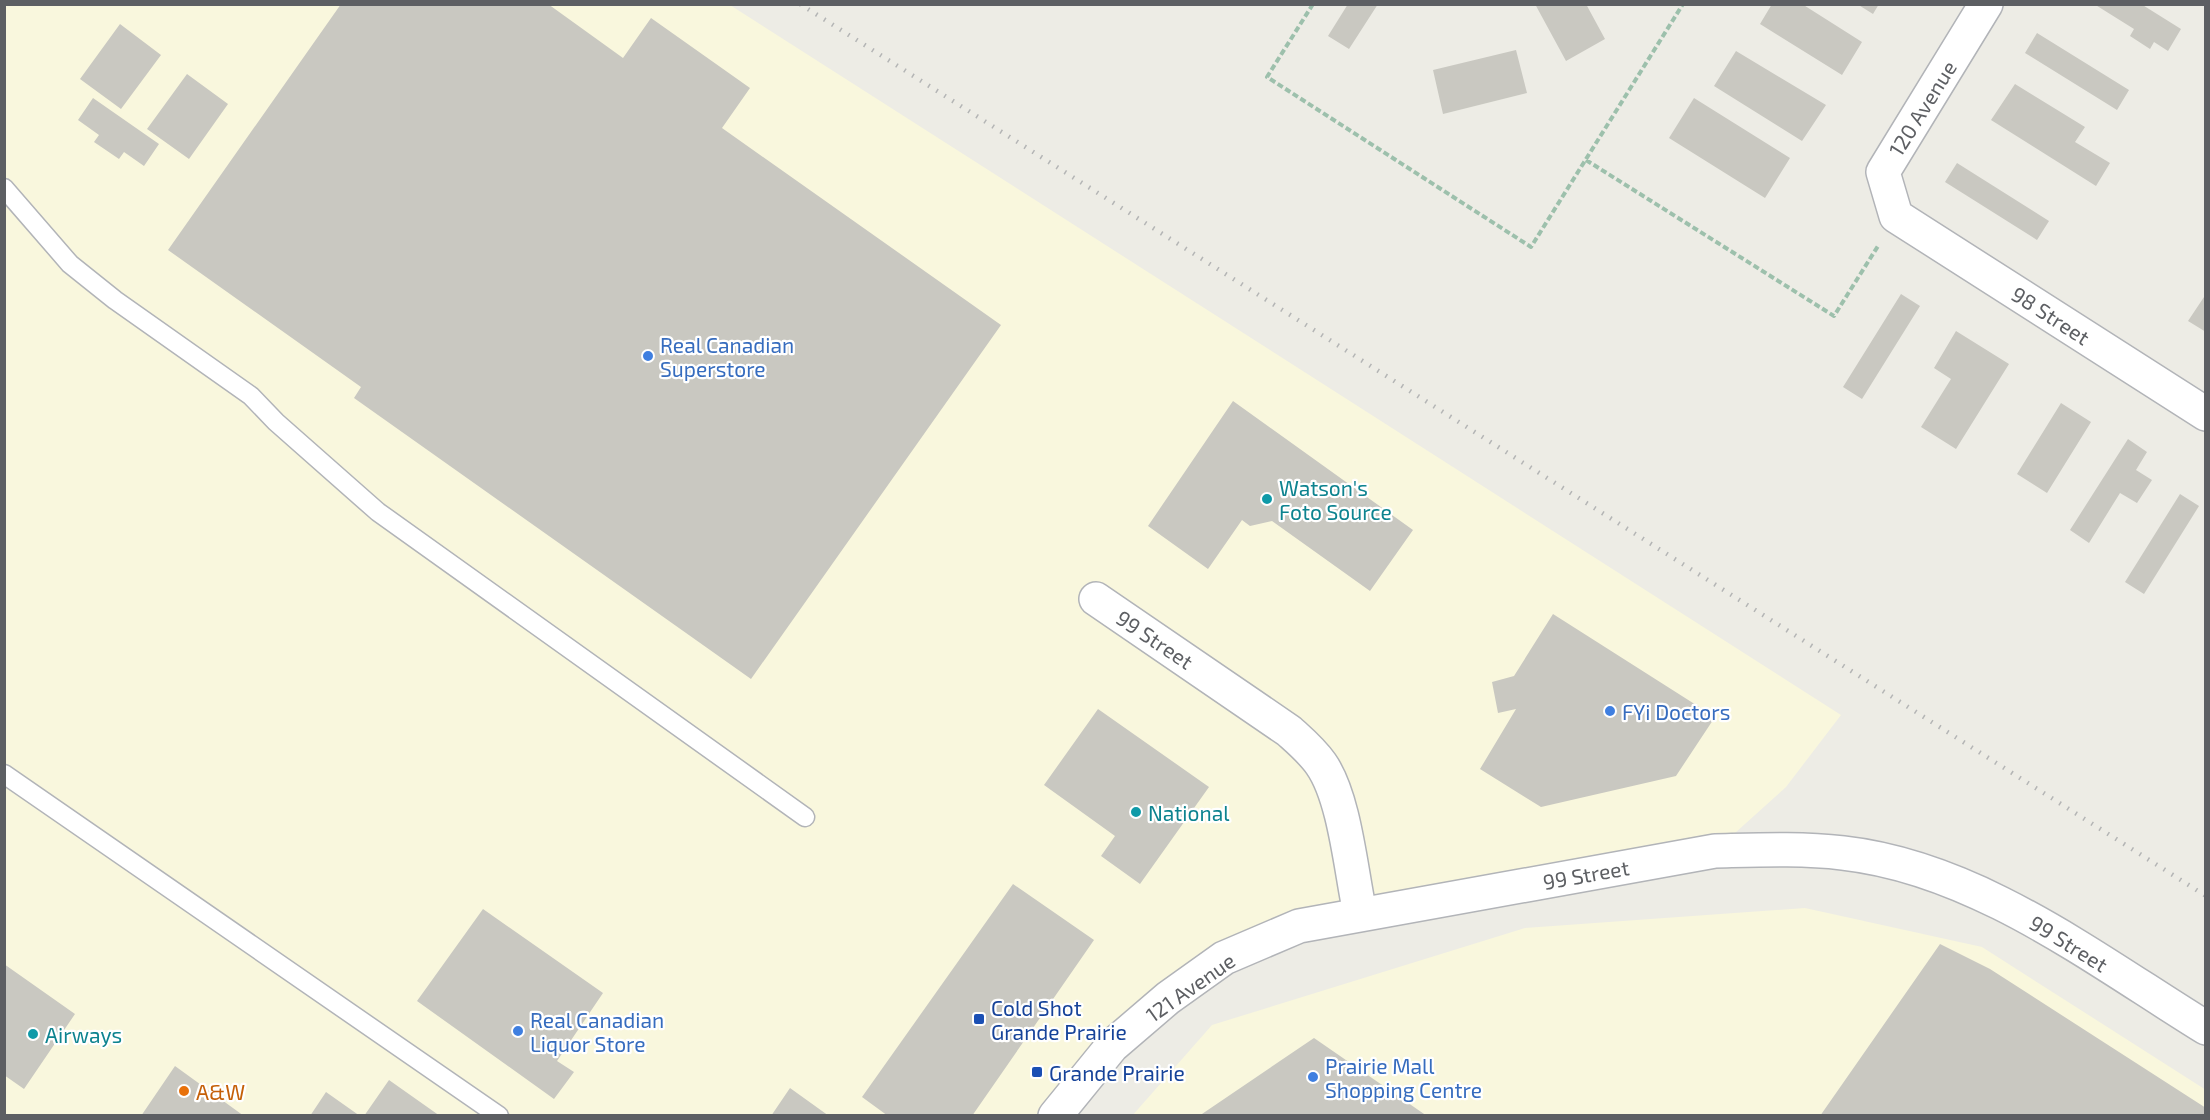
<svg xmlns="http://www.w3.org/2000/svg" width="2210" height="1120" viewBox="0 0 2210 1120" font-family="'Exo 2',sans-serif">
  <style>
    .commercial { fill: #f9f7dd }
    .building { fill: #c9c8c1 }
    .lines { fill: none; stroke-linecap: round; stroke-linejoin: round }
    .service-casing { stroke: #b2b4b8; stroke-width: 21 }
    .minor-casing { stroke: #b2b4b8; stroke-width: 36 }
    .tertiary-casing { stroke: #b2b4b8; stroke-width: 36 }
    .path { stroke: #9dc0ac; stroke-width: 4; stroke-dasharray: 6 3; stroke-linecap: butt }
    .service { stroke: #fff; stroke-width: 18 }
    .minor { stroke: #fff; stroke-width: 33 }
    .tertiary { stroke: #fff; stroke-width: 33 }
    .rail { stroke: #b4b5b5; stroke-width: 4.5; stroke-dasharray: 1.5 8; stroke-linecap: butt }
    .shop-dot { fill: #3f7fe0; stroke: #fff; stroke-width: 2 }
    .culture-dot { fill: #0f9aa8; stroke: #fff; stroke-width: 2 }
    .transit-dot { fill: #1a4fb4; stroke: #fff; stroke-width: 2 }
    .food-dot { fill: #e8710a; stroke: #fff; stroke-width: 2 }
    .labels { text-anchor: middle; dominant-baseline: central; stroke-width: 4.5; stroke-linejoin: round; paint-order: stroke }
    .street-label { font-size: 21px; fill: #5d5f63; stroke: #fff }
    .shop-label { font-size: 21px; fill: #366cbe; stroke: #fff; text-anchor: start }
    .culture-label { font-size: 21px; fill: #0d838f; stroke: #fff; text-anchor: start }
    .transit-label { font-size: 21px; fill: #164399; stroke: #fff; text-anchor: start }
    .food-label { font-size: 21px; fill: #c56008; stroke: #fff; text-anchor: start }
  </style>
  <rect width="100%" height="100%" fill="#edece5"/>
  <path class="commercial" d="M 5,5 L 730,5 L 1841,715 L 1786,787 L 1715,851 L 1224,958 L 1055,1115 L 5,1116 Z
    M 1805,908 L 1982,947 L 2206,1090 L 2205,1116 L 1132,1116 L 1212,1025 L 1525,928 Z"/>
  <path class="building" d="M 341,4 L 548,4 L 623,58 L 651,18 L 750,88 L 722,128 L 1001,325 L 751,679 L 354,398 L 361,387 L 168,250 Z
    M 1348,4 L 1378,4 L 1349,49 L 1328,36 Z
    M 1535,4 L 1586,4 L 1605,39 L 1566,61 Z
    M 1772,4 L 1802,4 L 1862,42 L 1842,75 L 1760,24 Z
    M 1857,4 L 1879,4 L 1873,14 Z
    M 2094,4 L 2141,4 L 2181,29 L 2168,51 L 2154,42 L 2150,49 L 2130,36 L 2134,29 Z
    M 120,24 L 161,55 L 121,109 L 80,79 Z
    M 2037,33 L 2129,90 L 2117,110 L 2025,53 Z
    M 1516,50 L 1527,93 L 1443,114 L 1433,70 Z
    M 1736,51 L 1826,105 L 1802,141 L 1714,86 Z
    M 187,74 L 228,104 L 189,159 L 147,129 Z
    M 2015,84 L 2085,127 L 2075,142 L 2110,163 L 2096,186 L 1991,120 Z
    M 93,98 L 159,144 L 144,166 L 124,152 L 119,159 L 94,142 L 99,135 L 78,120 Z
    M 1694,98 L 1790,158 L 1765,198 L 1669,138 Z
    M 1957,163 L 2049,221 L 2037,240 L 1945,182 Z
    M 1901,294 L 1920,306 L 1862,399 L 1843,387 Z
    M 2206,294 L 2206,332 L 2188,321 Z
    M 1956,331 L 2009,364 L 1956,449 L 1921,427 L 1951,379 L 1934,368 Z
    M 1233,401 L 1413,530 L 1370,591 L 1272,521 L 1250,526 L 1242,520 L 1208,569 L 1148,526 Z
    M 2061,403 L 2091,422 L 2047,493 L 2017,474 Z
    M 2128,439 L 2147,452 L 2136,470 L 2152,480 L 2137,503 L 2120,493 L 2089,543 L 2070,530 Z
    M 2180,494 L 2199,506 L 2144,594 L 2125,582 Z
    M 1553,614 L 1715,717 L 1676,776 L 1541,807 L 1480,769 L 1516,709 L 1498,713 L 1492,682 L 1514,676 Z
    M 1098,709 L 1209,787 L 1140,884 L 1101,856 L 1115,836 L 1044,785 Z
    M 1013,884 L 1094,940 L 972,1116 L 888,1116 L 862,1097 Z
    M 483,909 L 603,993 L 557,1061 L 574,1072 L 554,1099 L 417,1001 Z
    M 1940,944 L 1990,969 L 2206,1108 L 2206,1116 L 1820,1116 Z
    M 4,964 L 75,1014 L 24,1089 L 4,1075 Z
    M 1314,1038 L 1427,1116 L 1199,1116 Z
    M 175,1066 L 244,1116 L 141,1116 Z
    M 389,1080 L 440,1116 L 364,1116 Z
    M 790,1088 L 829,1116 L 771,1116 Z
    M 326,1092 L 360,1116 L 310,1116 Z"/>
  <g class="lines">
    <g class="service-casing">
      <path id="service" d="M 4,188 L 70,264 L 115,300 L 251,396 L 276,422 L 378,512 L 805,817
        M 4,774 L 499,1116"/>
    </g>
    <g class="minor-casing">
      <path id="minor" d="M 1986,4 L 1883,172 L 1896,216 L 2206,414
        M 1096,599 L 1289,731 C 1300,741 1312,751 1321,764 C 1345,798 1351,872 1360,913"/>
    </g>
    <g class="tertiary-casing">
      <path id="tertiary" d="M 1055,1116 L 1112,1046 L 1168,998 L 1224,958 L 1299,926 L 1715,851 C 1758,850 1800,848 1843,853 C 1977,868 2094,959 2206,1028"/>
    </g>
    <path class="path" d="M 1313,4 L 1267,77 L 1531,247 L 1683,4
      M 1586,160 L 1834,316 L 1878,246"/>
    <use href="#service" class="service"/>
    <use href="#minor" class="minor"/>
    <use href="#tertiary" class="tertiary"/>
    <path class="rail" d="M 800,4 L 2206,896"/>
  </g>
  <g class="shop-dot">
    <circle cx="648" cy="356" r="6"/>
    <circle cx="1610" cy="711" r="6"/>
    <circle cx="518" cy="1031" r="6"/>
    <circle cx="1313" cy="1077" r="6"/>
  </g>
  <g class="culture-dot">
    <circle cx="1267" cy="499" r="6"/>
    <circle cx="1136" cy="812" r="6"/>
    <circle cx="33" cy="1034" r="6"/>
  </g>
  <g class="transit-dot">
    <rect x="973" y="1013" width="12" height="12" rx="3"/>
    <rect x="1031" y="1066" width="12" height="12" rx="3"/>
  </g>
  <circle class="food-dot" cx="184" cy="1091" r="6"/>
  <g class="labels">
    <g class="street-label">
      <text transform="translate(1922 108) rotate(-58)">120 Avenue</text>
      <text transform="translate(2051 315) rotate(33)">98 Street</text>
      <text transform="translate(1155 639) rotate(34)">99 Street</text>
      <text transform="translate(1586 874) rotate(-10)">99 Street</text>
      <text transform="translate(2069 943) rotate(32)">99 Street</text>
      <text transform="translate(1190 987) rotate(-35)">121 Avenue</text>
    </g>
    <g class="shop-label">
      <text x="660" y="344">Real Canadian<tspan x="660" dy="24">Superstore</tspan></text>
      <text x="1622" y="711">FYi Doctors</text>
      <text x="530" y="1019">Real Canadian<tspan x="530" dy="24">Liquor Store</tspan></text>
      <text x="1325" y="1065">Prairie Mall<tspan x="1325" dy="24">Shopping Centre</tspan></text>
    </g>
    <g class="culture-label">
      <text x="1279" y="487">Watson's<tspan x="1279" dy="24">Foto Source</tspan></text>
      <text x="1148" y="812">National</text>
      <text x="45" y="1034">Airways</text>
    </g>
    <g class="transit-label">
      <text x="991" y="1007">Cold Shot<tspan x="991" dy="24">Grande Prairie</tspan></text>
      <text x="1049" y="1072">Grande Prairie</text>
    </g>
    <g class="food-label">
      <text x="196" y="1091">A&amp;W</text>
    </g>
  </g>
  <rect width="2210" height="1120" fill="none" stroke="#5d5f63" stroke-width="12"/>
</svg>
